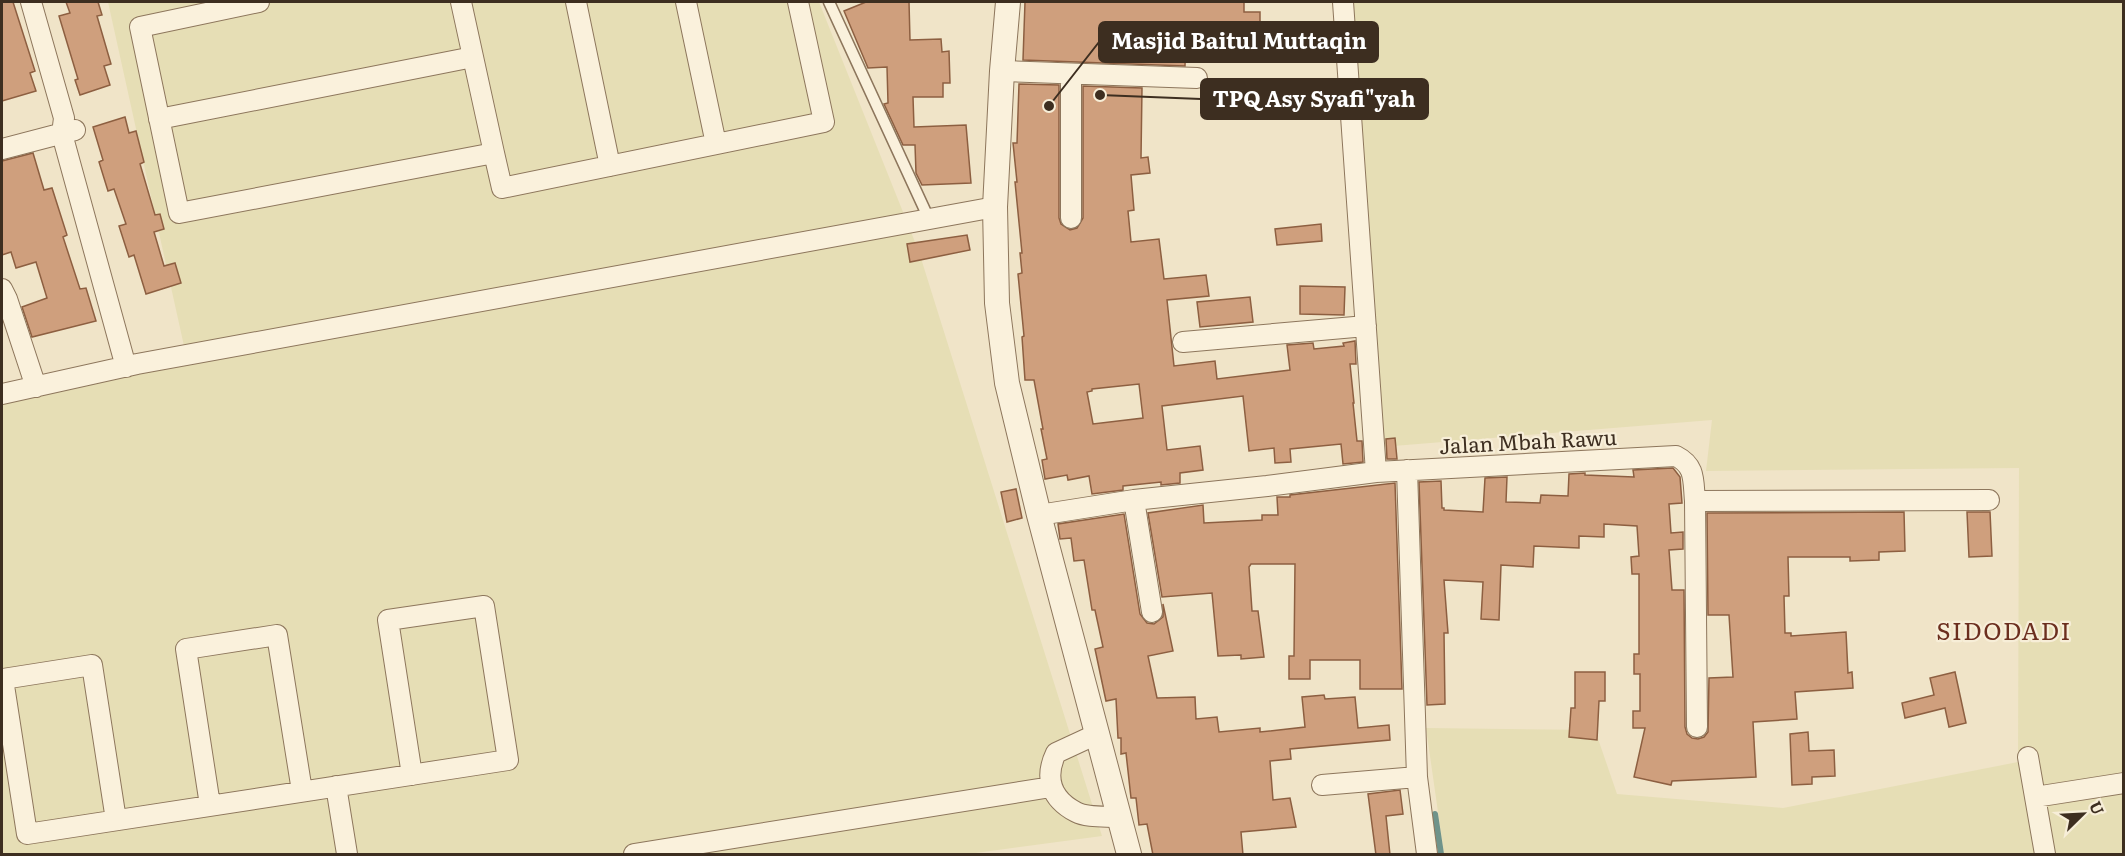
<svg xmlns="http://www.w3.org/2000/svg" width="2125" height="856" viewBox="0 0 2125 856" font-family="Literata,serif">
  <style>
    .farmland { fill: #e6deb5 }
    .lines { fill: none; stroke-linecap: round; stroke-linejoin: round }
    .stream { stroke: #6f938a; stroke-width: 6 }
    .building { fill: #cf9f7d; stroke: #8d5f41; stroke-width: 1.5; fill-rule: evenodd }
    .service-casing { stroke: #8d765c; stroke-width: 13 }
    .minor-casing { stroke: #8d765c; stroke-width: 22 }
    .tertiary-casing { stroke: #8d765c; stroke-width: 26 }
    .service { stroke: #faf1dc; stroke-width: 10 }
    .minor { stroke: #faf1dc; stroke-width: 20 }
    .tertiary { stroke: #faf1dc; stroke-width: 24 }
    .labels { text-anchor: middle; dominant-baseline: central; stroke-width: 4.5; stroke-linejoin: round; paint-order: stroke }
    .street-label { font-size: 21px; fill: #3d2e20; stroke: #f7eed8 }
    .quarter-label { font-size: 24px; letter-spacing: 1.5px; fill: #6b2e1e; stroke: #f7eed8 }
    .leader { fill: none; stroke: #3d2e20; stroke-width: 2 }
    .callout-dot { fill: #3d2e20; stroke: #f7eed8; stroke-width: 2 }
    .callout { fill: #3d2e20; stroke: #3d2e20; stroke-width: 2 }
    .callout-label { font-size: 22px; text-anchor: middle; font-weight: bold; fill: #fff }
  </style>
  <rect width="100%" height="100%" fill="#f0e4c8"/>
  <path class="farmland" d="M 108,2 L 819,2 L 919,252 L 1102,836 L 968,854 L 2,854 L 2,402 L 188,364 Z
    M 1352,2 L 2123,2 L 2123,854 L 1444,854 L 1426,728 L 1595,730 L 1617,794 L 1783,808 L 2018,762 L 2019,468 L 1706,471 L 1712,420 L 1381,447 Z"/>
  <g class="lines">
    <path class="stream" d="M 1435,814 L 1441,854"/>
  </g>
  <path class="building" d="M 2,2 L 13,2 L 35,71 L 30,73 L 36,91 L 2,101 Z
    M 66,2 L 98,2 L 102,15 L 97,16 L 111,64 L 104,66 L 110,85 L 80,95 L 75,80 L 78,79 L 59,16 L 70,13 Z
    M 866,2 L 909,2 L 910,40 L 941,39 L 942,52 L 949,51 L 950,83 L 943,83 L 943,97 L 913,97 L 914,127 L 966,125 L 971,183 L 922,185 L 916,173 L 915,145 L 903,145 L 884,104 L 888,103 L 887,67 L 868,68 L 844,11 Z
    M 1025,2 L 1244,2 L 1244,12 L 1260,12 L 1260,28 L 1186,26 L 1185,66 L 1023,60 Z
    M 1019,84 L 1059,85 L 1059,218 L 1061,224 L 1070,230 L 1077,228 L 1083,218 L 1083,86 L 1142,88 L 1141,158 L 1148,157 L 1150,173 L 1131,175 L 1134,210 L 1128,211 L 1131,242 L 1159,239 L 1164,279 L 1206,275 L 1209,296 L 1167,300 L 1174,366 L 1215,361 L 1217,379 L 1290,370 L 1287,345 L 1313,343 L 1314,349 L 1344,346 L 1343,343 L 1355,341 L 1356,364 L 1350,364 L 1354,403 L 1353,403 L 1357,441 L 1362,441 L 1363,462 L 1343,464 L 1341,444 L 1290,449 L 1291,462 L 1275,463 L 1274,448 L 1249,451 L 1243,396 L 1162,406 L 1167,450 L 1200,446 L 1203,470 L 1180,473 L 1180,483 L 1161,485 L 1161,482 L 1123,486 L 1123,490 L 1092,494 L 1089,476 L 1068,480 L 1067,475 L 1045,479 L 1042,460 L 1047,459 L 1041,429 L 1043,429 L 1034,380 L 1025,380 L 1022,337 L 1024,336 L 1018,274 L 1022,273 L 1020,253 L 1022,253 L 1015,182 L 1017,182 L 1013,143 L 1017,143 ZM 1139,384 L 1143,418 L 1093,424 L 1087,392 L 1092,391 L 1092,389 Z
    M 125,117 L 129,133 L 136,131 L 144,162 L 140,164 L 155,215 L 160,214 L 164,229 L 154,232 L 164,266 L 175,263 L 181,283 L 146,294 L 134,255 L 129,257 L 119,226 L 126,224 L 114,189 L 108,191 L 99,162 L 103,160 L 93,127 Z
    M 33,153 L 44,190 L 52,188 L 67,235 L 63,237 L 80,289 L 86,288 L 96,321 L 32,337 L 22,307 L 47,298 L 36,262 L 16,268 L 11,252 L 2,255 L 2,161 Z
    M 1321,224 L 1322,241 L 1277,245 L 1275,229 Z
    M 967,235 L 970,250 L 910,262 L 907,244 Z
    M 1300,286 L 1345,287 L 1344,315 L 1300,314 Z
    M 1250,297 L 1253,322 L 1200,327 L 1197,302 Z
    M 1395,438 L 1397,459 L 1387,459 L 1386,439 Z
    M 1673,468 L 1680,477 L 1682,503 L 1669,504 L 1671,533 L 1683,532 L 1683,549 L 1669,550 L 1672,590 L 1684,590 L 1685,727 L 1687,734 L 1692,738 L 1698,739 L 1704,737 L 1708,732 L 1709,678 L 1733,677 L 1729,615 L 1708,615 L 1707,513 L 1904,512 L 1905,551 L 1879,552 L 1879,560 L 1850,561 L 1850,557 L 1788,557 L 1789,596 L 1784,596 L 1785,633 L 1791,633 L 1791,636 L 1846,632 L 1848,673 L 1852,672 L 1853,688 L 1795,692 L 1797,719 L 1753,722 L 1756,777 L 1672,781 L 1671,785 L 1634,777 L 1645,728 L 1633,728 L 1633,711 L 1640,711 L 1640,674 L 1634,674 L 1634,654 L 1639,654 L 1639,574 L 1632,574 L 1631,557 L 1639,556 L 1637,526 L 1604,524 L 1604,537 L 1579,536 L 1579,548 L 1534,546 L 1533,567 L 1501,565 L 1499,620 L 1481,619 L 1483,582 L 1444,580 L 1448,633 L 1444,633 L 1445,704 L 1427,705 L 1419,482 L 1441,481 L 1442,508 L 1444,508 L 1444,510 L 1483,512 L 1485,478 L 1507,477 L 1506,502 L 1540,503 L 1541,495 L 1568,496 L 1569,474 L 1585,473 L 1585,475 L 1634,477 L 1633,470 Z
    M 1395,483 L 1402,689 L 1360,689 L 1360,660 L 1310,660 L 1310,679 L 1289,679 L 1289,656 L 1294,656 L 1295,564 L 1251,564 L 1249,567 L 1252,611 L 1258,611 L 1264,657 L 1241,659 L 1241,655 L 1218,656 L 1212,593 L 1162,597 L 1148,513 L 1203,505 L 1204,523 L 1262,520 L 1262,515 L 1278,515 L 1277,497 L 1290,497 L 1290,495 Z
    M 1016,489 L 1022,518 L 1007,522 L 1001,492 Z
    M 1967,512 L 1990,512 L 1992,556 L 1969,557 Z
    M 1124,514 L 1140,614 L 1147,623 L 1154,624 L 1163,617 L 1163,604 L 1173,651 L 1148,656 L 1157,698 L 1195,697 L 1196,719 L 1217,717 L 1219,732 L 1260,728 L 1260,732 L 1305,727 L 1302,697 L 1324,695 L 1325,699 L 1355,697 L 1358,728 L 1389,725 L 1390,740 L 1290,749 L 1291,759 L 1270,761 L 1273,800 L 1290,798 L 1296,827 L 1241,832 L 1243,855 L 1153,855 L 1147,824 L 1139,825 L 1136,798 L 1131,798 L 1126,753 L 1121,754 L 1121,738 L 1118,738 L 1116,699 L 1106,701 L 1095,649 L 1103,647 L 1095,610 L 1092,610 L 1084,560 L 1074,561 L 1071,538 L 1060,539 L 1058,524 Z
    M 1575,672 L 1605,672 L 1605,701 L 1599,701 L 1597,740 L 1569,737 L 1571,708 L 1575,708 Z
    M 1955,672 L 1966,723 L 1949,727 L 1945,708 L 1905,718 L 1902,703 L 1934,695 L 1930,678 Z
    M 1808,732 L 1809,751 L 1834,750 L 1835,776 L 1812,777 L 1812,784 L 1792,785 L 1790,734 Z
    M 1400,790 L 1403,814 L 1386,816 L 1390,855 L 1376,855 L 1368,794 Z"/>
  <g class="lines">
    <g class="service-casing">
      <path id="service" d="M 829,2 L 929,219"/>
    </g>
    <g class="minor-casing">
      <path id="minor" d="M 31,2 L 64,118 L 62,134 L 126,367
        M 259,2 L 140,27 L 179,213 L 494,153 L 502,188 L 824,122 L 798,2
        M 461,2 L 494,153
        M 576,2 L 610,166
        M 686,2 L 716,144
        M 1343,2 L 1376,472
        M 1002,71 L 1197,78
        M 159,119 L 473,57
        M 2,149 L 75,130
        M 1071,218 L 1071,75
        M 2,289 L 7,299 L 36,387
        M 1183,342 L 1366,326
        M 2,394 L 137,364 L 995,207
        M 1407,470 L 1417,777 L 1427,854
        M 1134,500 L 1152,612
        M 1695,501 L 1697,727
        M 1039,515 L 1134,500 L 1267,486 L 1376,472 L 1676,456 C 1696,466 1693,481 1695,501 L 1989,500
        M 1097,734 L 1056,753 C 1044,778 1051,799 1076,812 C 1087,818 1106,816 1118,817
        M 2028,757 L 2045,854
        M 1322,785 L 1417,777
        M 336,786 L 347,854
        M 2035,797 L 2124,783
        M 210,805 L 186,649 L 277,635 L 302,791
        M 116,820 L 92,665 L 3,679 L 27,834 L 508,760 L 484,606 L 388,620 L 412,775
        M 634,854 L 1051,787"/>
    </g>
    <g class="tertiary-casing">
      <path id="tertiary" d="M 1008,2 L 1002,71 L 995,207 L 997,303 L 1007,383 L 1039,515 L 1129,854"/>
    </g>
    <use href="#service" class="service"/>
    <use href="#minor" class="minor"/>
    <use href="#tertiary" class="tertiary"/>
  </g>
  <g class="labels">
    <g class="street-label">
      <text transform="translate(1528 440) rotate(-3)">Jalan Mbah Rawu</text>
    </g>
    <g class="quarter-label">
      <text x="2004" y="629">SIDODADI</text>
    </g>
  </g>
  <path class="leader" d="M1049 106L1099 42M1100 95L1201 99"/>
  <g class="callout-dot">
    <circle cx="1049" cy="106" r="6"/>
    <circle cx="1100" cy="95" r="6"/>
  </g>
  <g class="callout">
    <rect x="1099" y="22" width="279" height="40" rx="6"/>
    <rect x="1201" y="79" width="227" height="40" rx="6"/>
  </g>
  <g class="callout-label">
    <text x="1239" y="49">Masjid Baitul Muttaqin</text>
    <text x="1314" y="107">TPQ Asy Syafi"yah</text>
  </g>
  <rect width="2125" height="856" fill="none" stroke="#3d2e20" stroke-width="6"/>
  <g transform="translate(2083 814) rotate(66)" stroke="#f7eed8" stroke-width="4.5" paint-order="stroke">
  <path d="M0-4.5L10 22L0 15L-10 22Z" fill="#3d2e20"/>
  <text y="-9" font-size="16" font-weight="bold" text-anchor="middle" fill="#3d2e20">U</text>
  </g>
</svg>
